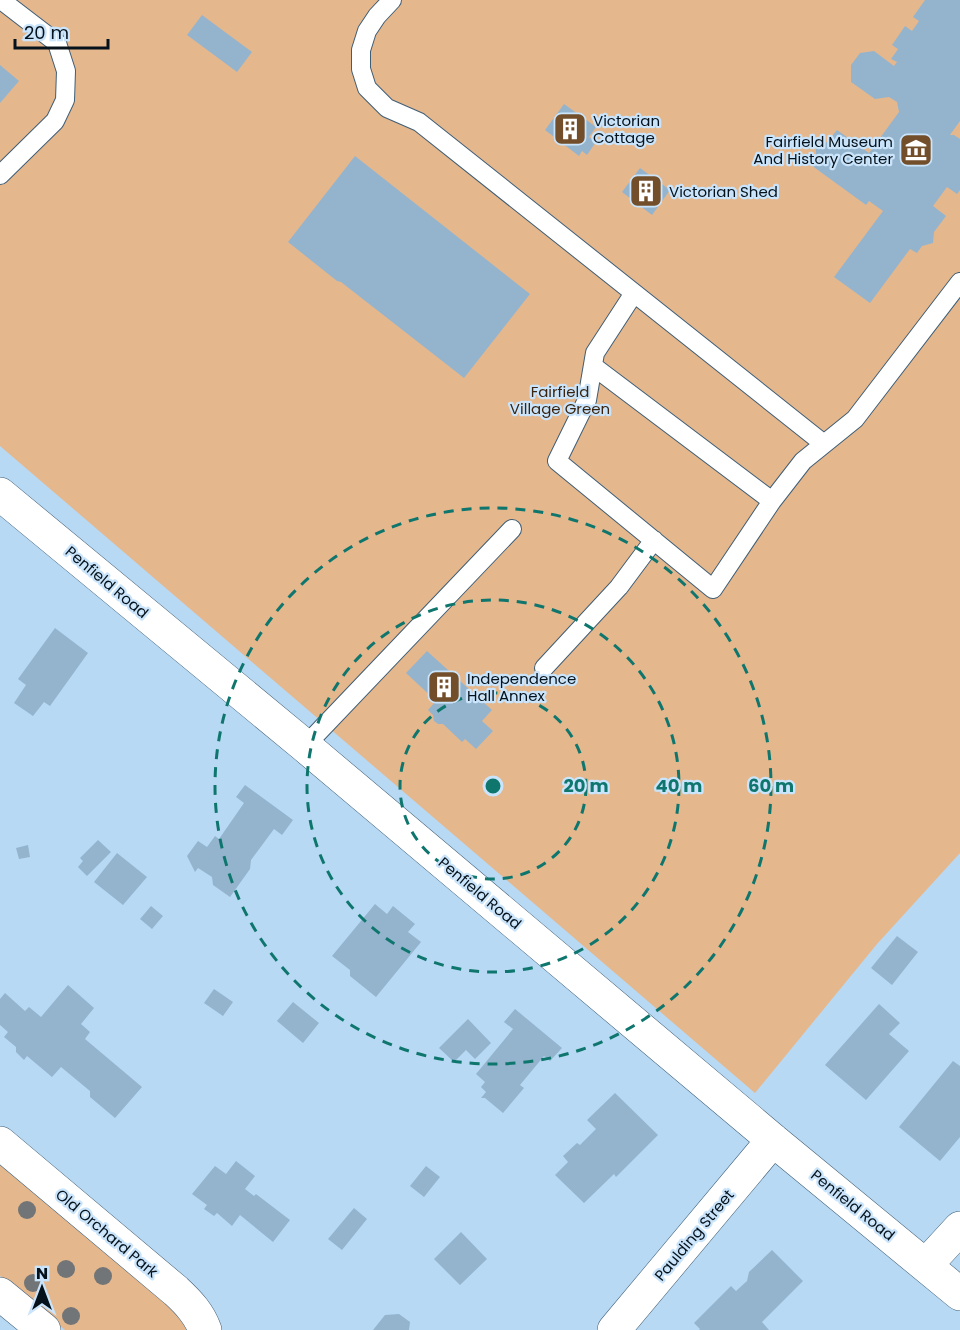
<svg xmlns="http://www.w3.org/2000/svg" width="960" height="1330" viewBox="0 0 960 1330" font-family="Poppins,sans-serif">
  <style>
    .green { fill: #e5b78d }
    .building { fill: #94b4ce }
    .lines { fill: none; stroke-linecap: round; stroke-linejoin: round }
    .service-casing { stroke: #405e75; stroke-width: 20 }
    .minor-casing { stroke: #405e75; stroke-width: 34 }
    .service { stroke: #fff; stroke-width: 18 }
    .minor { stroke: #fff; stroke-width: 33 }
    .tree { fill: #727577 }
    .ring { fill: none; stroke: #0f766e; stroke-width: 3; stroke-dasharray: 10 8 }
    .labels { text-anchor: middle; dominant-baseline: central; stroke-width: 4.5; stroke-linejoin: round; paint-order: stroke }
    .poi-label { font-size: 15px; fill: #06121b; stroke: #cae5fb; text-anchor: start }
    .park-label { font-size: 15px; fill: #3a2410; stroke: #cae5fb }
    .street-label { font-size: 15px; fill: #06121b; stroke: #cae5fb }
    .centre { fill: #0f766e; stroke: #cae5fb; stroke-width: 3 }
    .ring-label { font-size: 18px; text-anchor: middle; font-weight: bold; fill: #0f766e; stroke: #cae5fb; stroke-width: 4.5; stroke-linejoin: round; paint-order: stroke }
  </style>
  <rect width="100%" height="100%" fill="#b7d9f4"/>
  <path class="green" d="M 0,0 L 960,0 L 960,853 L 877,944 L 755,1093 L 0,446 Z
    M 0,1165 L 173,1310 L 184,1324 L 186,1330 L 65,1330 L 0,1276 Z"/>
  <path class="building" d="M 925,0 L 960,0 L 960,121 L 950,135 L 954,135 L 960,139 L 960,190 L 957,194 L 947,187 L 933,206 L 946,216 L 934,232 L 933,243 L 922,246 L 917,253 L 910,249 L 870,303 L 834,277 L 883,211 L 869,201 L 866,205 L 811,165 L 816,156 L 816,148 L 827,142 L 837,130 L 869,153 L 899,112 L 897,102 L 889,97 L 875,99 L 851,82 L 851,65 L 860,53 L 874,51 L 894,66 L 897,62 L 891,59 L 898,49 L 892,45 L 905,26 L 912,31 L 919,21 L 913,17 Z
    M 202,15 L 252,52 L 237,72 L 187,35 Z
    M 0,65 L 19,81 L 0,103 Z
    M 564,104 L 596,127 L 589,137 L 596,142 L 587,155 L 582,151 L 579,156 L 545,130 Z
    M 355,156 L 530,294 L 464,378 L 341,282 L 337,281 L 288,242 Z
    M 640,168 L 670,190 L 652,215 L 622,192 Z
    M 55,628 L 88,653 L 50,706 L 44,702 L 33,716 L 14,703 L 26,685 L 18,679 Z
    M 427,651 L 492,710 L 482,721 L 493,731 L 476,749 L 465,739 L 462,742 L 443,724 L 438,724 L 434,721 L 433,715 L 428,710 L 436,701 L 406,673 Z
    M 245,785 L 293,820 L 282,835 L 274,829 L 251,860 L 250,869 L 230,897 L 213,885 L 212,877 L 198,868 L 195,872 L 187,856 L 198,841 L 207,847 L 215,836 L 219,839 L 244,803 L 236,797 Z
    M 98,840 L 111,852 L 87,876 L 78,867 L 83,861 L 80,858 Z
    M 28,845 L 30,857 L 19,859 L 16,848 Z
    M 117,853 L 147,877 L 123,905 L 94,882 Z
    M 375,904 L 387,914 L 393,906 L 415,924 L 408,932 L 421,942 L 376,997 L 350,976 L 350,970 L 332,956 Z
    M 151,906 L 163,916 L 152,929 L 140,919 Z
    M 897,936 L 918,952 L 892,985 L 871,968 Z
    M 68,985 L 94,1008 L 81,1024 L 90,1032 L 85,1039 L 142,1087 L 115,1118 L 90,1097 L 90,1091 L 61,1067 L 52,1077 L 27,1056 L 24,1060 L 16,1052 L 16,1047 L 4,1037 L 8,1032 L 0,1025 L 0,999 L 5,993 L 25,1011 L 29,1007 L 41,1017 Z
    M 214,989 L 233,1002 L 223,1016 L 204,1003 Z
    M 293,1002 L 319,1023 L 303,1043 L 277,1021 Z
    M 879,1004 L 900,1023 L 889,1034 L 909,1051 L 866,1100 L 825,1065 Z
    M 515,1009 L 562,1048 L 550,1061 L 544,1056 L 520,1085 L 524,1088 L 503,1113 L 485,1098 L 481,1098 L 486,1092 L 481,1087 L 485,1082 L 476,1074 L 513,1029 L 504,1022 Z
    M 468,1019 L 491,1043 L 475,1059 L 466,1050 L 454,1062 L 439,1048 Z
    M 953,1061 L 960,1066 L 960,1137 L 940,1161 L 899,1127 Z
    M 615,1093 L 658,1135 L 616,1177 L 614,1174 L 584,1203 L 555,1175 L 568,1162 L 563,1156 L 577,1143 L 580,1145 L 596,1129 L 587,1120 Z
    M 236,1161 L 255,1176 L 245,1189 L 254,1196 L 256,1194 L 290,1220 L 273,1242 L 240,1215 L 232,1226 L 217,1213 L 214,1216 L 204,1209 L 207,1205 L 192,1194 L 215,1166 L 226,1174 Z
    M 426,1166 L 440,1177 L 424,1197 L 410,1186 Z
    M 354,1208 L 367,1219 L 342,1250 L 328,1239 Z
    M 461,1232 L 487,1259 L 460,1285 L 434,1259 Z
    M 772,1250 L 803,1281 L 762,1322 L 769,1330 L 699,1330 L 700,1329 L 694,1323 L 731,1286 L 736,1291 L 747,1281 L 749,1272 Z
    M 399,1314 L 410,1322 L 409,1330 L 373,1330 L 385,1315 Z"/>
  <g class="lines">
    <g class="service-casing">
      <path id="service" d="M 392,0 L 377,16 L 367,31 L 361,50 L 361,69 L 367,88 L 387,108 L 419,122 L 824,444
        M 0,175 L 55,121 L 65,100 L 66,71 L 57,43 L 1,0
        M 634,293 L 595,353 L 587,400 L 557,461 L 713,589 L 772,501 L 803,461 L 855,419 L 960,282
        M 593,366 L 772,501
        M 544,668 L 619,587 L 654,540
        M 305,746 L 512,529"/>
    </g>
    <g class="minor-casing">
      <path id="minor" d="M 0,494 L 305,746 L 773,1140 L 960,1294
        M 0,1143 L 176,1291 C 189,1303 199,1314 205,1330
        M 926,1265 L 960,1228
        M 0,1294 L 44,1330
        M 614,1330 L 773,1140"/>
    </g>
    <use href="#service" class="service"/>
    <use href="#minor" class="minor"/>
  </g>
  <g class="tree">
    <circle cx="27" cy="1210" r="9"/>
    <circle cx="66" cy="1269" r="9"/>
    <circle cx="103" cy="1276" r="9"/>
    <circle cx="33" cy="1283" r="9"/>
    <circle cx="71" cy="1316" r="9"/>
  </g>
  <g class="ring">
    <circle cx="493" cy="786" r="93"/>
    <circle cx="493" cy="786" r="186"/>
    <circle cx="493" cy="786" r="278"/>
  </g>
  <defs>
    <g id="building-square" transform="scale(1.725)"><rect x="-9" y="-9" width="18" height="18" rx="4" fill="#734e2a" stroke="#cae5fb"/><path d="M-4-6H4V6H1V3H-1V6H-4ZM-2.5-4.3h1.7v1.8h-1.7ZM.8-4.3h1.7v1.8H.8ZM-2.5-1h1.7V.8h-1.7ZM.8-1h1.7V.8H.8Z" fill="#fff"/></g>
    <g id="museum-square" transform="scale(1.725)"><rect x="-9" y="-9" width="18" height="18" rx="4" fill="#734e2a" stroke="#cae5fb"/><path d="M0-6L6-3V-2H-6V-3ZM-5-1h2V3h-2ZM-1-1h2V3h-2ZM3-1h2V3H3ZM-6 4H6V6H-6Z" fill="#fff"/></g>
  </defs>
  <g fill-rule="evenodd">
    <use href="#building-square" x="570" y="129"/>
    <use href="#museum-square" x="916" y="150"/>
    <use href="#building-square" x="646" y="191"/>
    <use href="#building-square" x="444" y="687"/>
  </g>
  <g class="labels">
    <g class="poi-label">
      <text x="593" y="120">Victorian<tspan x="593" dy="17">Cottage</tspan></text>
      <text x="893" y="141" text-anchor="end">Fairfield Museum<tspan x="893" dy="17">And History Center</tspan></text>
      <text x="669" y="191">Victorian Shed</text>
      <text x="467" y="678">Independence<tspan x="467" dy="17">Hall Annex</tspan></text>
    </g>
    <g class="park-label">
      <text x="560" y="391">Fairfield<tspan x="560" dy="17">Village Green</tspan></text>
    </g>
    <g class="street-label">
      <text transform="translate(107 582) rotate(40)">Penfield Road</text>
      <text transform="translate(480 893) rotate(40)">Penfield Road</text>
      <text transform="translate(853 1205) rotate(39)">Penfield Road</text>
      <text transform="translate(107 1233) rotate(40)">Old Orchard Park</text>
      <text transform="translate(694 1235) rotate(-50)">Paulding Street</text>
    </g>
  </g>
  <circle cx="493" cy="786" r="9" class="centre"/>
  <g class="ring-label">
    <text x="586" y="792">20 m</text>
    <text x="679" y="792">40 m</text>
    <text x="771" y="792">60 m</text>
  </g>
  <g transform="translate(42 1288)" stroke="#cae5fb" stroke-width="4.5" paint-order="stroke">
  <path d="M0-4.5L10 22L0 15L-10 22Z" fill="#06121b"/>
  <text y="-9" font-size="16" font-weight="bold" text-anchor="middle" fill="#06121b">N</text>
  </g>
  <path d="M15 39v9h93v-9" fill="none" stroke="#06121b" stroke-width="3"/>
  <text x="24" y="39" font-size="18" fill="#06121b" stroke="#cae5fb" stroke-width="4.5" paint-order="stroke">20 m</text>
</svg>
